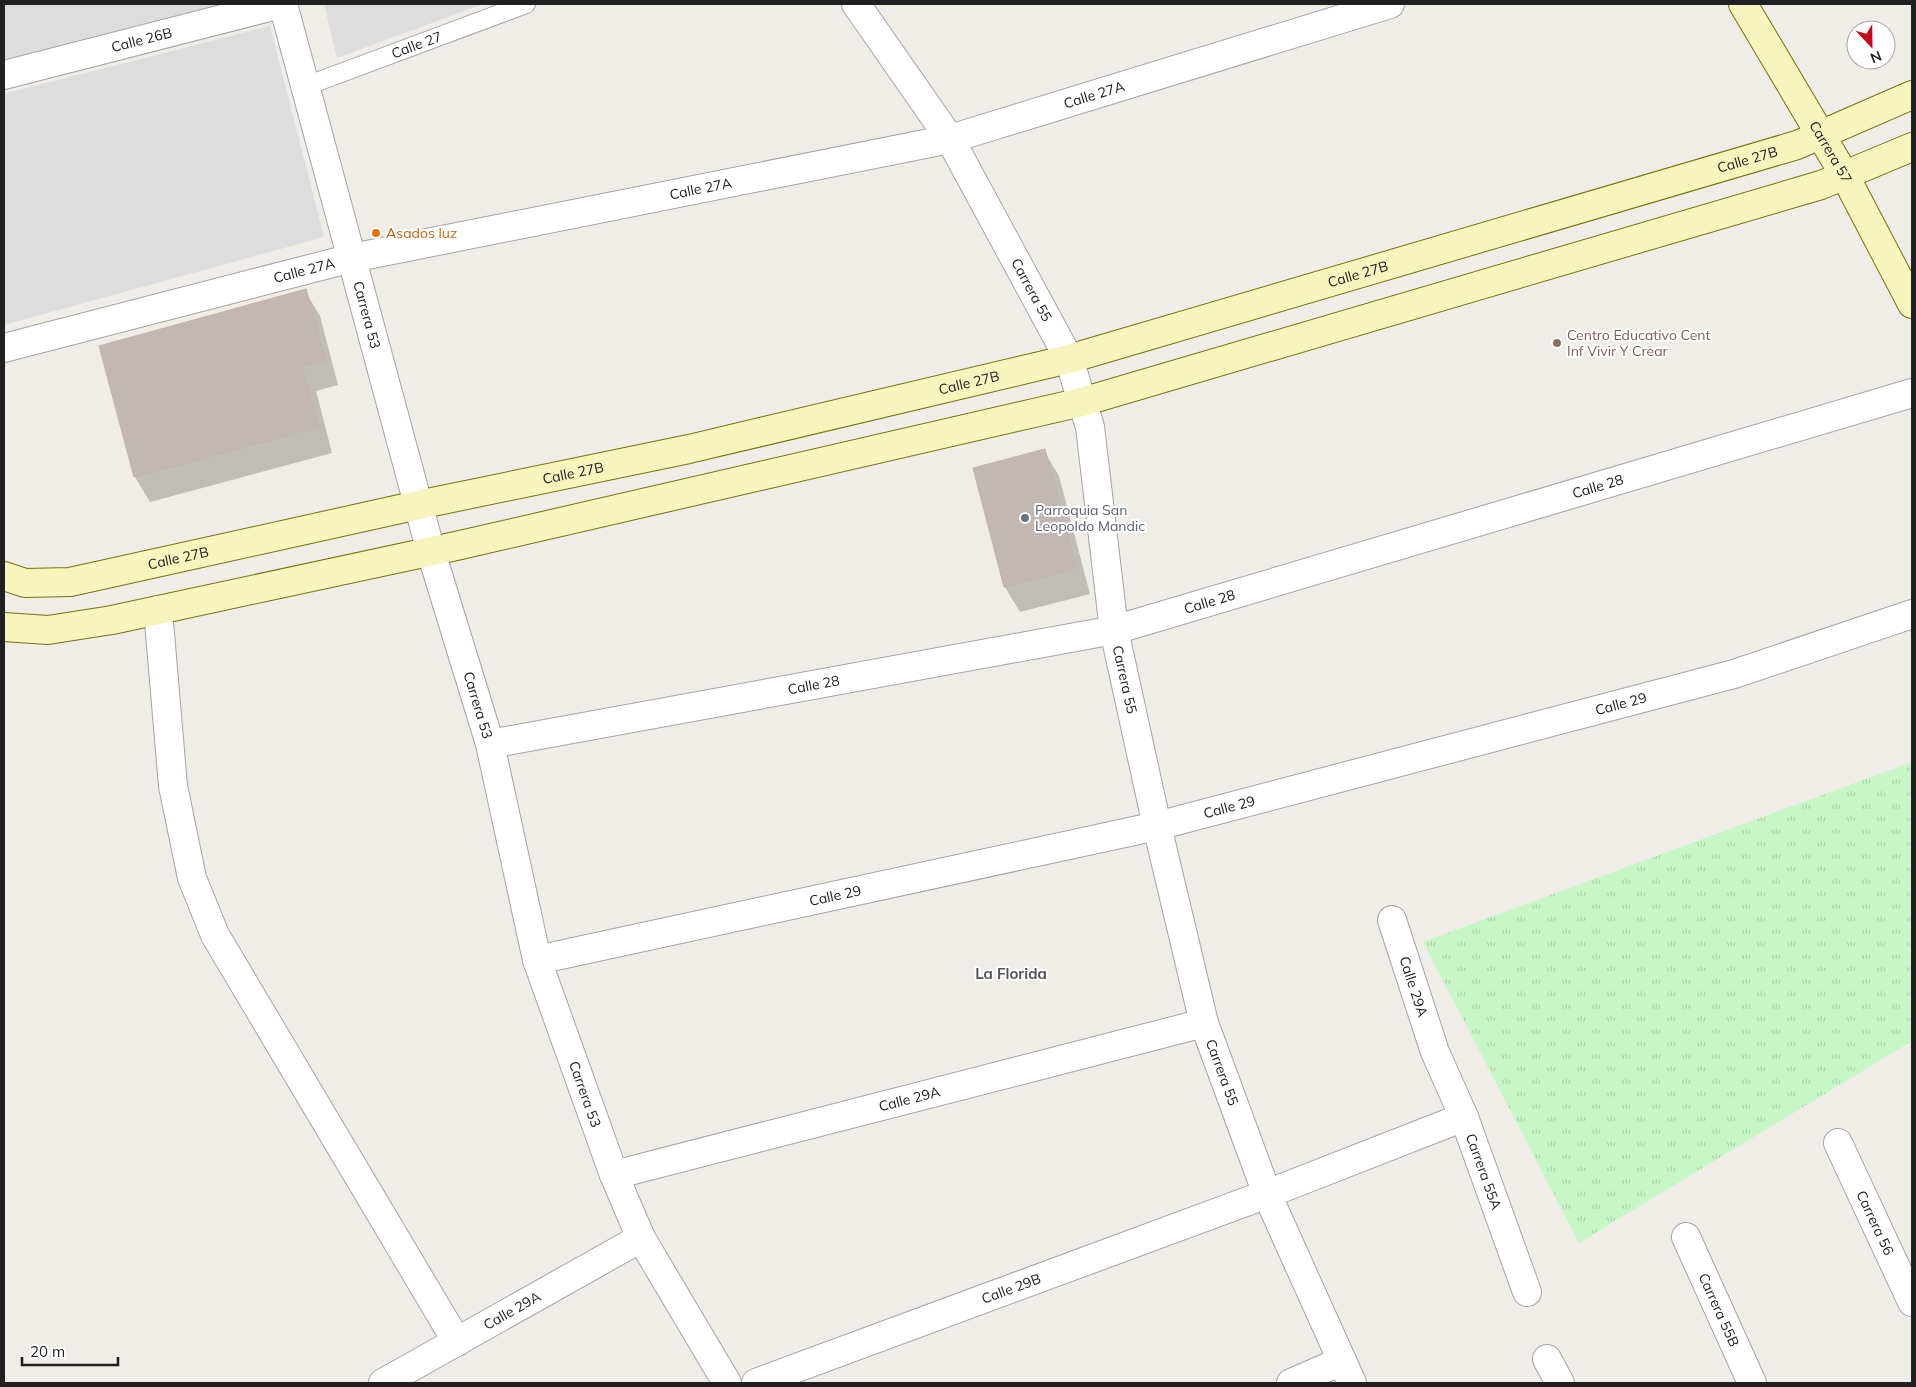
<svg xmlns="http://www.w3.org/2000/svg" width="1916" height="1387" viewBox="0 0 1916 1387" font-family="Mulish,sans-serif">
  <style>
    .residential { fill: #dedddd }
    .park { fill: url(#park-tufts) }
    .shadow { fill: #0003 }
    .building { fill: #c1b8b3; stroke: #c1b2aa }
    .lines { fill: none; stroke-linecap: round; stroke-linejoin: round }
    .service-casing { stroke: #a4a4a4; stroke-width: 20 }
    .minor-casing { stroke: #a4a4a4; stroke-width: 30 }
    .tertiary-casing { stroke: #a4a4a4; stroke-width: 30 }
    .secondary-casing { stroke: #73740a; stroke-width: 30 }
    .service { stroke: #fff; stroke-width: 18 }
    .minor { stroke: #fff; stroke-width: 28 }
    .tertiary { stroke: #fff; stroke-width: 28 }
    .secondary { stroke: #f7f5be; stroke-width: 28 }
    .food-dot { fill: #e8710a; stroke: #fff; stroke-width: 2 }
    .education-dot { fill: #8d6e63; stroke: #fff; stroke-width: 2 }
    .worship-dot { fill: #6b7280; stroke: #fff; stroke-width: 2 }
    .labels { text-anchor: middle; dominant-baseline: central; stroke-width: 4; stroke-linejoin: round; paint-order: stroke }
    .street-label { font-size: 14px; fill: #202020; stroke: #fff }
    .food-label { font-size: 14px; fill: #c56008; stroke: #fff; text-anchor: start }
    .education-label { font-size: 14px; fill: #785e54; stroke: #fff; text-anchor: start }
    .worship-label { font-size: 14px; fill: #5b616d; stroke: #fff; text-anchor: start }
    .neighbourhood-label { font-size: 15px; font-weight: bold; fill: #535353; stroke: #fff }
  </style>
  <defs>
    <pattern id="park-tufts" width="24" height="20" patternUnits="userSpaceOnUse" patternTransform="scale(1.25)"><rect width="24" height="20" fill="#c7f7c7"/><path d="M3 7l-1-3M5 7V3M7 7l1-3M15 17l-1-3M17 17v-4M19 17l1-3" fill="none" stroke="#abd3ab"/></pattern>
  </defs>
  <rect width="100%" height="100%" fill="#f0ece7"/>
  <path class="residential" d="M 4,4 L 227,4 L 4,63 Z
    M 324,4 L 483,4 L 337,58 Z
    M 270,26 L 324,237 L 4,325 L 4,94 Z"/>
  <path class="park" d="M 1912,762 L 1912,1041 L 1579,1243 L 1423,942 Z"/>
  <path class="shadow" d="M 305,291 L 320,316 L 338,385 L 316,391 L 332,453 L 150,502 L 135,477 L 100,346 Z
    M 1044,451 L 1059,476 L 1090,594 L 1020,612 L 1005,587 L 975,469 Z"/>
  <path class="building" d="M 306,289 L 325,360 L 302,366 L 318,427 L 134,477 L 99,346 Z
    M 1045,449 L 1076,568 L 1004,587 L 973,468 Z"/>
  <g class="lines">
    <g class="service-casing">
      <g id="service">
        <path id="s1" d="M 306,86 L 526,4"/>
      </g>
    </g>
    <g class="minor-casing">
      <g id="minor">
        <path id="s2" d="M 4,75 L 281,4"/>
        <path id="s3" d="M 4,348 L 352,258 L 950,139 L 1390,4"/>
        <path d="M 158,610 L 173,786 L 192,878 L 215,935 L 457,1342"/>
        <path id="s4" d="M 490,744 L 1114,630 L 1912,393"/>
        <path id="s5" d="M 1392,920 L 1435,1052 L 1464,1117 L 1527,1292"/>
        <path id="s6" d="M 537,960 L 1157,826 L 1734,674 L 1912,614"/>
        <path id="s7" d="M 1838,1143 L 1912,1302"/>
        <path id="s8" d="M 614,1175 L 1204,1023"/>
        <path id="s9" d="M 1686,1237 L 1752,1383"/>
        <path d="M 1547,1359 L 1560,1383"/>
        <path id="s10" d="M 383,1383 L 641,1238"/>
        <path id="s11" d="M 756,1383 L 1267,1194 L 1464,1117"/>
        <path d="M 1291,1383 L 1342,1361"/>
      </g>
    </g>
    <g class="tertiary-casing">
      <g id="tertiary">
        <path id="s12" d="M 283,4 L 431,552 L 490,744 L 537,960 L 614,1175 L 641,1238 L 727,1383"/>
        <path id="s13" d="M 856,4 L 950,139 L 1069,359 L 1090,427 L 1114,630 L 1157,826 L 1204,1023 L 1267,1194 L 1352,1383"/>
      </g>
    </g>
    <g class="secondary-casing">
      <g id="secondary">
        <path id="s14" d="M 1743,4 L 1845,176 L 1912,304"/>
        <path id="s15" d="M 4,576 L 25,583 L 70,582 L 418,505 L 689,449 L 1069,359 L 1797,145 L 1912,95"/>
        <path d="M 4,627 L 48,630 L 112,620 L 456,546 L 1082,402 L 1821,185 L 1912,147"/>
      </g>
    </g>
    <use href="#service" class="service"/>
    <use href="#minor" class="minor"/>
    <use href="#tertiary" class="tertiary"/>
    <use href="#secondary" class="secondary"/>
  </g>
  <circle class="food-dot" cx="376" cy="233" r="5"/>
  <circle class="education-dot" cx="1557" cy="343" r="5"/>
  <circle class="worship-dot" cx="1025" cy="518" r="5"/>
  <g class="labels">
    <g class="street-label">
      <text stroke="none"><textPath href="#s2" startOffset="142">Calle 26B</textPath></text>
      <text stroke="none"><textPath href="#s1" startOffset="118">Calle 27</textPath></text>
      <text stroke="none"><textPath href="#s3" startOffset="1120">Calle 27A</textPath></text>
      <text stroke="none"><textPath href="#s14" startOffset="172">Carrera 57</textPath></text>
      <text stroke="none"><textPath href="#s15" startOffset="1798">Calle 27B</textPath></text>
      <text stroke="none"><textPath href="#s3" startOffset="715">Calle 27A</textPath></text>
      <text stroke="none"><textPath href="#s3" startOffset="310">Calle 27A</textPath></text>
      <text stroke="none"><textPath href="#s15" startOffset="1392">Calle 27B</textPath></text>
      <text stroke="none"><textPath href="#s13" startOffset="336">Carrera 55</textPath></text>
      <text stroke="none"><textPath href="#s12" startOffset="322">Carrera 53</textPath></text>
      <text stroke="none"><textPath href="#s15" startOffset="988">Calle 27B</textPath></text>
      <text stroke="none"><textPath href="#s15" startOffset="582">Calle 27B</textPath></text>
      <text stroke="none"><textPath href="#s4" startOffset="1139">Calle 28</textPath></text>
      <text stroke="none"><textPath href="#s15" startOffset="178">Calle 27B</textPath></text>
      <text stroke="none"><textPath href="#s4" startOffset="734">Calle 28</textPath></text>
      <text stroke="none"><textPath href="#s13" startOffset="741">Carrera 55</textPath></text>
      <text stroke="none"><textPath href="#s4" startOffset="329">Calle 28</textPath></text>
      <text stroke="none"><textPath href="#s6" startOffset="1114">Calle 29</textPath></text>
      <text stroke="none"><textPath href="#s12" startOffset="728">Carrera 53</textPath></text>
      <text stroke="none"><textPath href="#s6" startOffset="709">Calle 29</textPath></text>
      <text stroke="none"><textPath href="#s6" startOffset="305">Calle 29</textPath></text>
      <text stroke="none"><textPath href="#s5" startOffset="70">Calle 29A</textPath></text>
      <text stroke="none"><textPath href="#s13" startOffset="1146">Carrera 55</textPath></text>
      <text stroke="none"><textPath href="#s12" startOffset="1132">Carrera 53</textPath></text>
      <text stroke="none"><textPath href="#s8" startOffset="305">Calle 29A</textPath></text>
      <text stroke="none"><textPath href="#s5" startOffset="268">Carrera 55A</textPath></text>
      <text stroke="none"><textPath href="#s7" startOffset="88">Carrera 56</textPath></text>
      <text stroke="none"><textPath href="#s11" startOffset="272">Calle 29B</textPath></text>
      <text stroke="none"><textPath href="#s9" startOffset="80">Carrera 55B</textPath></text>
      <text stroke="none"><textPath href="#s10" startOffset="148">Calle 29A</textPath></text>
    </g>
    <g class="food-label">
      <text x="386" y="233">Asados luz</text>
    </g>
    <g class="education-label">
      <text x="1567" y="335">Centro Educativo Cent<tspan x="1567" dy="16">Inf Vivir Y Crear</tspan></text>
    </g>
    <g class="worship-label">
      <text x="1035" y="510">Parroquia San<tspan x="1035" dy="16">Leopoldo Mandic</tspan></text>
    </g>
    <g class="neighbourhood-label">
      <text x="1011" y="973">La Florida</text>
    </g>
  </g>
  <rect width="1916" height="1387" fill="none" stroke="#202020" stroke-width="10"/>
  <g transform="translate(1871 45) rotate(158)"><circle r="24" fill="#ffffff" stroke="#a6a6a6"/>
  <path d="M0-4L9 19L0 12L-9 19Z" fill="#c7091a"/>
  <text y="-8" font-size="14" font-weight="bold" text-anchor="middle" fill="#202020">N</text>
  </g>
  <path d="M22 1357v8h96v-8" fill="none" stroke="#202020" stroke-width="2.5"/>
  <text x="30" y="1357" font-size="15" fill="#202020" stroke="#ffffff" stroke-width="4" paint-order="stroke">20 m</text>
</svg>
